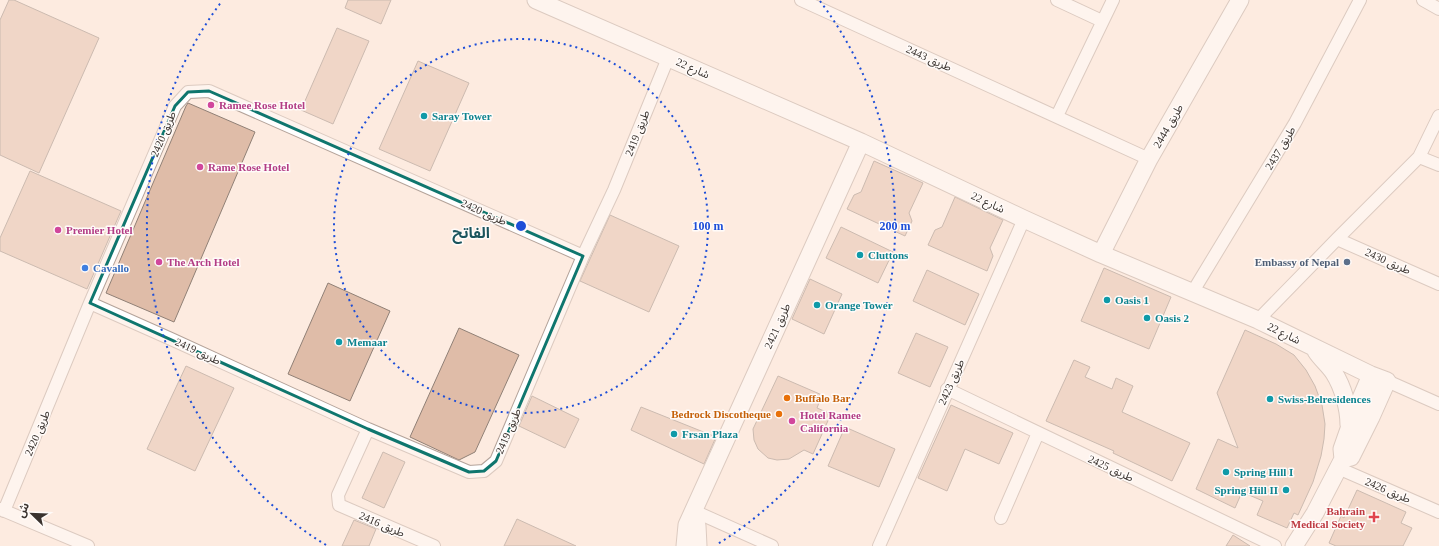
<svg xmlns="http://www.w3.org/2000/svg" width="1439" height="546" viewBox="0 0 1439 546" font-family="'Times New Roman','Noto Sans Arabic',serif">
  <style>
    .building { fill: #dfbca8; stroke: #908076 }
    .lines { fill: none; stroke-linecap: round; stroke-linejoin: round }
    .street-casing { stroke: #b4a39a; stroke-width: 14 }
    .secondary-casing { stroke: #b4a39a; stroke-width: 19 }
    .street { stroke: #fff; stroke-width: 12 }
    .secondary { stroke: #fff; stroke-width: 17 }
    .marked { fill: none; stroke: #0f766e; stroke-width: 3; stroke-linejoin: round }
    .ring { fill: none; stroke: #1d4ed8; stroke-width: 2; stroke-dasharray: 2 4 }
    .hotel-dot { fill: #d1479c; stroke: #fffbf9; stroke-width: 1.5 }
    .culture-dot { fill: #0f9aa8; stroke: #fffbf9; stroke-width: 1.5 }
    .service-dot { fill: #5c6f8a; stroke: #fffbf9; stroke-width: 1.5 }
    .shop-dot { fill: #3f7fe0; stroke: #fffbf9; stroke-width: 1.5 }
    .food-dot { fill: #e8710a; stroke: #fffbf9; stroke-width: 1.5 }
    .health-dot { fill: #e0444e; stroke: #fffbf9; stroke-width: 1.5 }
    .labels { text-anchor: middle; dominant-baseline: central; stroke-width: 3; stroke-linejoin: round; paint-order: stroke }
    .street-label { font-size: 11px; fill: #3a332f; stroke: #fffbf9 }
    .hotel-label { font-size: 11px; font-weight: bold; fill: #b23c85; stroke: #fffbf9; text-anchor: start }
    .culture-label { font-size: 11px; font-weight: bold; fill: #0d838f; stroke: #fffbf9; text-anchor: start }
    .service-label { font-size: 11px; font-weight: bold; fill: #4e5e75; stroke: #fffbf9; text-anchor: end }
    .shop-label { font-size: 11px; font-weight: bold; fill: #366cbe; stroke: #fffbf9; text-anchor: start }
    .food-label { font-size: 11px; font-weight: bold; fill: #c56008; stroke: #fffbf9; text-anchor: start }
    .health-label { font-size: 11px; font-weight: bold; fill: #be3a42; stroke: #fffbf9; text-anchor: end }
    .district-label { font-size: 15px; font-weight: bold; fill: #1a545d; stroke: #fffbf9 }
    .centre { fill: #1d4ed8; stroke: #fffbf9; stroke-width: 2 }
    .ring-label { font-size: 12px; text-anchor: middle; font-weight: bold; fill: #1d4ed8; stroke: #fffbf9; stroke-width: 3; stroke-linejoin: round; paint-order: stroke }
  </style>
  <rect width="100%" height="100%" fill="#fdebe0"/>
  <path class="building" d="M 9,0 L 14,0 L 99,38 L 39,173 L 0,155 L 0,20 Z
    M 348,0 L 391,0 L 381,24 L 345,8 Z
    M 337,28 L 369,41 L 333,124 L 301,110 Z
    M 418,61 L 469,83 L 430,171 L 379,149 Z
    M 188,103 L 255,132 L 174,322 L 106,293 L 186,106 Z
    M 874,161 L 923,183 L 909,213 L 912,221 L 905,236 L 847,209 L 854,195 L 861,192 Z
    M 30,171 L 121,211 L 87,289 L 0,251 L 0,238 Z
    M 955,197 L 1003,220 L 990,248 L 993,256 L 987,271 L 928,245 L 935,230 L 942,227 Z
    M 610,215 L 679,246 L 649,312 L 580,281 Z
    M 841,227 L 893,252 L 878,283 L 826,258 Z
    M 1104,268 L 1171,297 L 1149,349 L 1081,321 Z
    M 927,270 L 979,294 L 965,325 L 913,301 Z
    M 810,279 L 842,294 L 824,334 L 792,319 Z
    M 328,283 L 390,311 L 350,401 L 288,374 Z
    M 459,328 L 519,355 L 475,452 L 459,460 L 410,437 Z
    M 1245,330 L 1276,344 L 1294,355 L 1306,370 L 1315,386 L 1322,405 L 1325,424 L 1324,439 L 1321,456 L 1313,482 L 1298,515 L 1294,513 L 1287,528 L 1257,515 L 1263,501 L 1242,492 L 1235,508 L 1196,489 L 1218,439 L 1238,448 L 1217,393 Z
    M 916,333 L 948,347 L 930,387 L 898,373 Z
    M 1074,360 L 1090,367 L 1085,377 L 1112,389 L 1116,378 L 1133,386 L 1122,412 L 1190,443 L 1172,481 L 1113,453 L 1114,451 L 1046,421 Z
    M 186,366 L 234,388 L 195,471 L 147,449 Z
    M 778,376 L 822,395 L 817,408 L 831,414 L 813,454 L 804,450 L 789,459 L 777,460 L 768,458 L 758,449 L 754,440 L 753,429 Z
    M 532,396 L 579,419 L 565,448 L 519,426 Z
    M 951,405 L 1013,433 L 999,464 L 965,449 L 947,491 L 918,478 Z
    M 641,407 L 716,437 L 704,464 L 631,430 Z
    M 845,427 L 895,449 L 879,487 L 828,466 Z
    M 383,452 L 405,462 L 384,508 L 362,498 Z
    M 1357,490 L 1406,512 L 1401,523 L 1412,528 L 1403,546 L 1336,546 L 1329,543 L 1341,516 L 1344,518 Z
    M 517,519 L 576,546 L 504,546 Z
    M 354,520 L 376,529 L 369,546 L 342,546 Z
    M 1233,535 L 1250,546 L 1226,546 Z"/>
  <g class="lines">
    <g class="street-casing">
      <path id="street" d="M 801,0 L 1149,159
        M 1057,0 L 1102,21
        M 1423,0 L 1439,9
        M 1057,116 L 1113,0
        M 1419,157 L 1439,165
        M 1337,239 L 1439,284
        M 1192,293 L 1295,123 L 1360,0
        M 90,303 L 171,339 L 368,429 L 469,472 L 484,471 L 496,461 L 583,256 L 614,190 L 668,58
        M 1258,320 L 1337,239 L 1419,157 L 1439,116
        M 1387,381 L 1439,404
        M 947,389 L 1275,546
        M 368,429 L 338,495 L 339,505 L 434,546
        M 1338,468 L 1439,512
        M 0,509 L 88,546
        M 4,511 L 90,303 L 175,106 L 188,92 L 209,91 L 583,256
        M 694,511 L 772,546
        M 1001,518 L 1038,433
        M 879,546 L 1024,219"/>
    </g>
    <g class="secondary-casing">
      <path id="secondary" d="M 536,0 L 861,142 L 1024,219 L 1101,254 L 1258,320 L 1371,375 L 1387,381 L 1371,417 L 1351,457 L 1343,459
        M 1101,254 L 1149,159 L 1240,0
        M 1316,351 C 1321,359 1329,365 1334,373 C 1343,387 1349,409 1349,425
        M 694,512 L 697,526 L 698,546
        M 685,546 L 687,525 L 861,142
        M 1294,546 L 1315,513 L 1343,459 L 1342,449 L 1355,412 L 1371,375"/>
    </g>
    <use href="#street" class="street"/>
    <use href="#secondary" class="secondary"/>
  </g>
  <path d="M0 0H1439V546H0ZM 209,91 L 583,256 L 496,461 L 484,471 L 469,472 L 368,429 L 90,303 L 175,106 L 188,92 Z" fill="#fdebe0" fill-opacity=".55" fill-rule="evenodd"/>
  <path class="marked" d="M 209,91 L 583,256 L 496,461 L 484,471 L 469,472 L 368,429 L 90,303 L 175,106 L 188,92 Z"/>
  <g class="ring">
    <circle cx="521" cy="226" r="187"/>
    <path d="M326 545A374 374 0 0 1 222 1M820 1A374 374 0 0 1 716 545"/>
  </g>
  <g class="hotel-dot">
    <circle cx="211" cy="105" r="4"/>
    <circle cx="200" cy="167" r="4"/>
    <circle cx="58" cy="230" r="4"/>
    <circle cx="159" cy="262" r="4"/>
    <circle cx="792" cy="421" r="4"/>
  </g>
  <g class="culture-dot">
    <circle cx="424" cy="116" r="4"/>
    <circle cx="860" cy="255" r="4"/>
    <circle cx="1107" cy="300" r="4"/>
    <circle cx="817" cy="305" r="4"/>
    <circle cx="1147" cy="318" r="4"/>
    <circle cx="339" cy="342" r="4"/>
    <circle cx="1270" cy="399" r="4"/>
    <circle cx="674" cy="434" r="4"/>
    <circle cx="1226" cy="472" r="4"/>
    <circle cx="1286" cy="490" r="4"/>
  </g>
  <circle class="service-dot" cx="1347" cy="262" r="4"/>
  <circle class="shop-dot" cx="85" cy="268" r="4"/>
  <g class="food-dot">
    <circle cx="787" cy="398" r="4"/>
    <circle cx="779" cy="414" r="4"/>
  </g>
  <path class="health-dot" d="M1372 511h4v4h4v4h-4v4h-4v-4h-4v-4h4z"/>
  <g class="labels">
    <g class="street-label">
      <text transform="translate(929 58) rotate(24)">طريق 2443</text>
      <text transform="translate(693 68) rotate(24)">شارع 22</text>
      <text transform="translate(1168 126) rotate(-60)">طريق 2444</text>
      <text transform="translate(637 133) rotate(-68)">طريق 2419</text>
      <text transform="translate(163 134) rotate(-67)">طريق 2420</text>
      <text transform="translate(1280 148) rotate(-59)">طريق 2437</text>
      <text transform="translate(988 202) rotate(25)">شارع 22</text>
      <text transform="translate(484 212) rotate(24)">طريق 2420</text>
      <text transform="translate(1388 261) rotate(24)">طريق 2430</text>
      <text transform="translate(777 326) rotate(-66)">طريق 2421</text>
      <text transform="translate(1284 333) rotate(26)">شارع 22</text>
      <text transform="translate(198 351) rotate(25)">طريق 2419</text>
      <text transform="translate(951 382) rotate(-66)">طريق 2423</text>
      <text transform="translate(508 431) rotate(-67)">طريق 2419</text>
      <text transform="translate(37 433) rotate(-67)">طريق 2420</text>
      <text transform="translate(1111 468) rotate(25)">طريق 2425</text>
      <text transform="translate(1388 490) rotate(23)">طريق 2426</text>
      <text transform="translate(382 524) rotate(23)">طريق 2416</text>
    </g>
    <g class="hotel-label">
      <text x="219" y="105">Ramee Rose Hotel</text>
      <text x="208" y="167">Rame Rose Hotel</text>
      <text x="66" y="230">Premier Hotel</text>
      <text x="167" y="262">The Arch Hotel</text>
      <text x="800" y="415">Hotel Ramee<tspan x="800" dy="13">California</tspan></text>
    </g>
    <g class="culture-label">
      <text x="432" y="116">Saray Tower</text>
      <text x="868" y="255">Cluttons</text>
      <text x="1115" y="300">Oasis 1</text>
      <text x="825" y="305">Orange Tower</text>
      <text x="1155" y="318">Oasis 2</text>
      <text x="347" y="342">Memaar</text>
      <text x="1278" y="399">Swiss-Belresidences</text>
      <text x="682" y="434">Frsan Plaza</text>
      <text x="1234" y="472">Spring Hill I</text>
      <text x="1278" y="490" text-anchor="end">Spring Hill II</text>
    </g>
    <g class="service-label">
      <text x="1339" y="262">Embassy of Nepal</text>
    </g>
    <g class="shop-label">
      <text x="93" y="268">Cavallo</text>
    </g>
    <g class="food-label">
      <text x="795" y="398">Buffalo Bar</text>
      <text x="771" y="414" text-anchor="end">Bedrock Discotheque</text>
    </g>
    <g class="health-label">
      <text x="1365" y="511">Bahrain<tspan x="1365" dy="13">Medical Society</tspan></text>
    </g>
    <g class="district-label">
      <text x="471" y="233">الفاتح</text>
    </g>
  </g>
  <circle cx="521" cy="226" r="6" class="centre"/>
  <g class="ring-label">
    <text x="708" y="230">100 m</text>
    <text x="895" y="230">200 m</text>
  </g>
  <g transform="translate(32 514) rotate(293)" stroke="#fffbf9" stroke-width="3" paint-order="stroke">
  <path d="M0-3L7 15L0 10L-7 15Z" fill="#3a332f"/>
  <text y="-6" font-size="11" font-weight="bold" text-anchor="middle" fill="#3a332f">ش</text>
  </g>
</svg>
